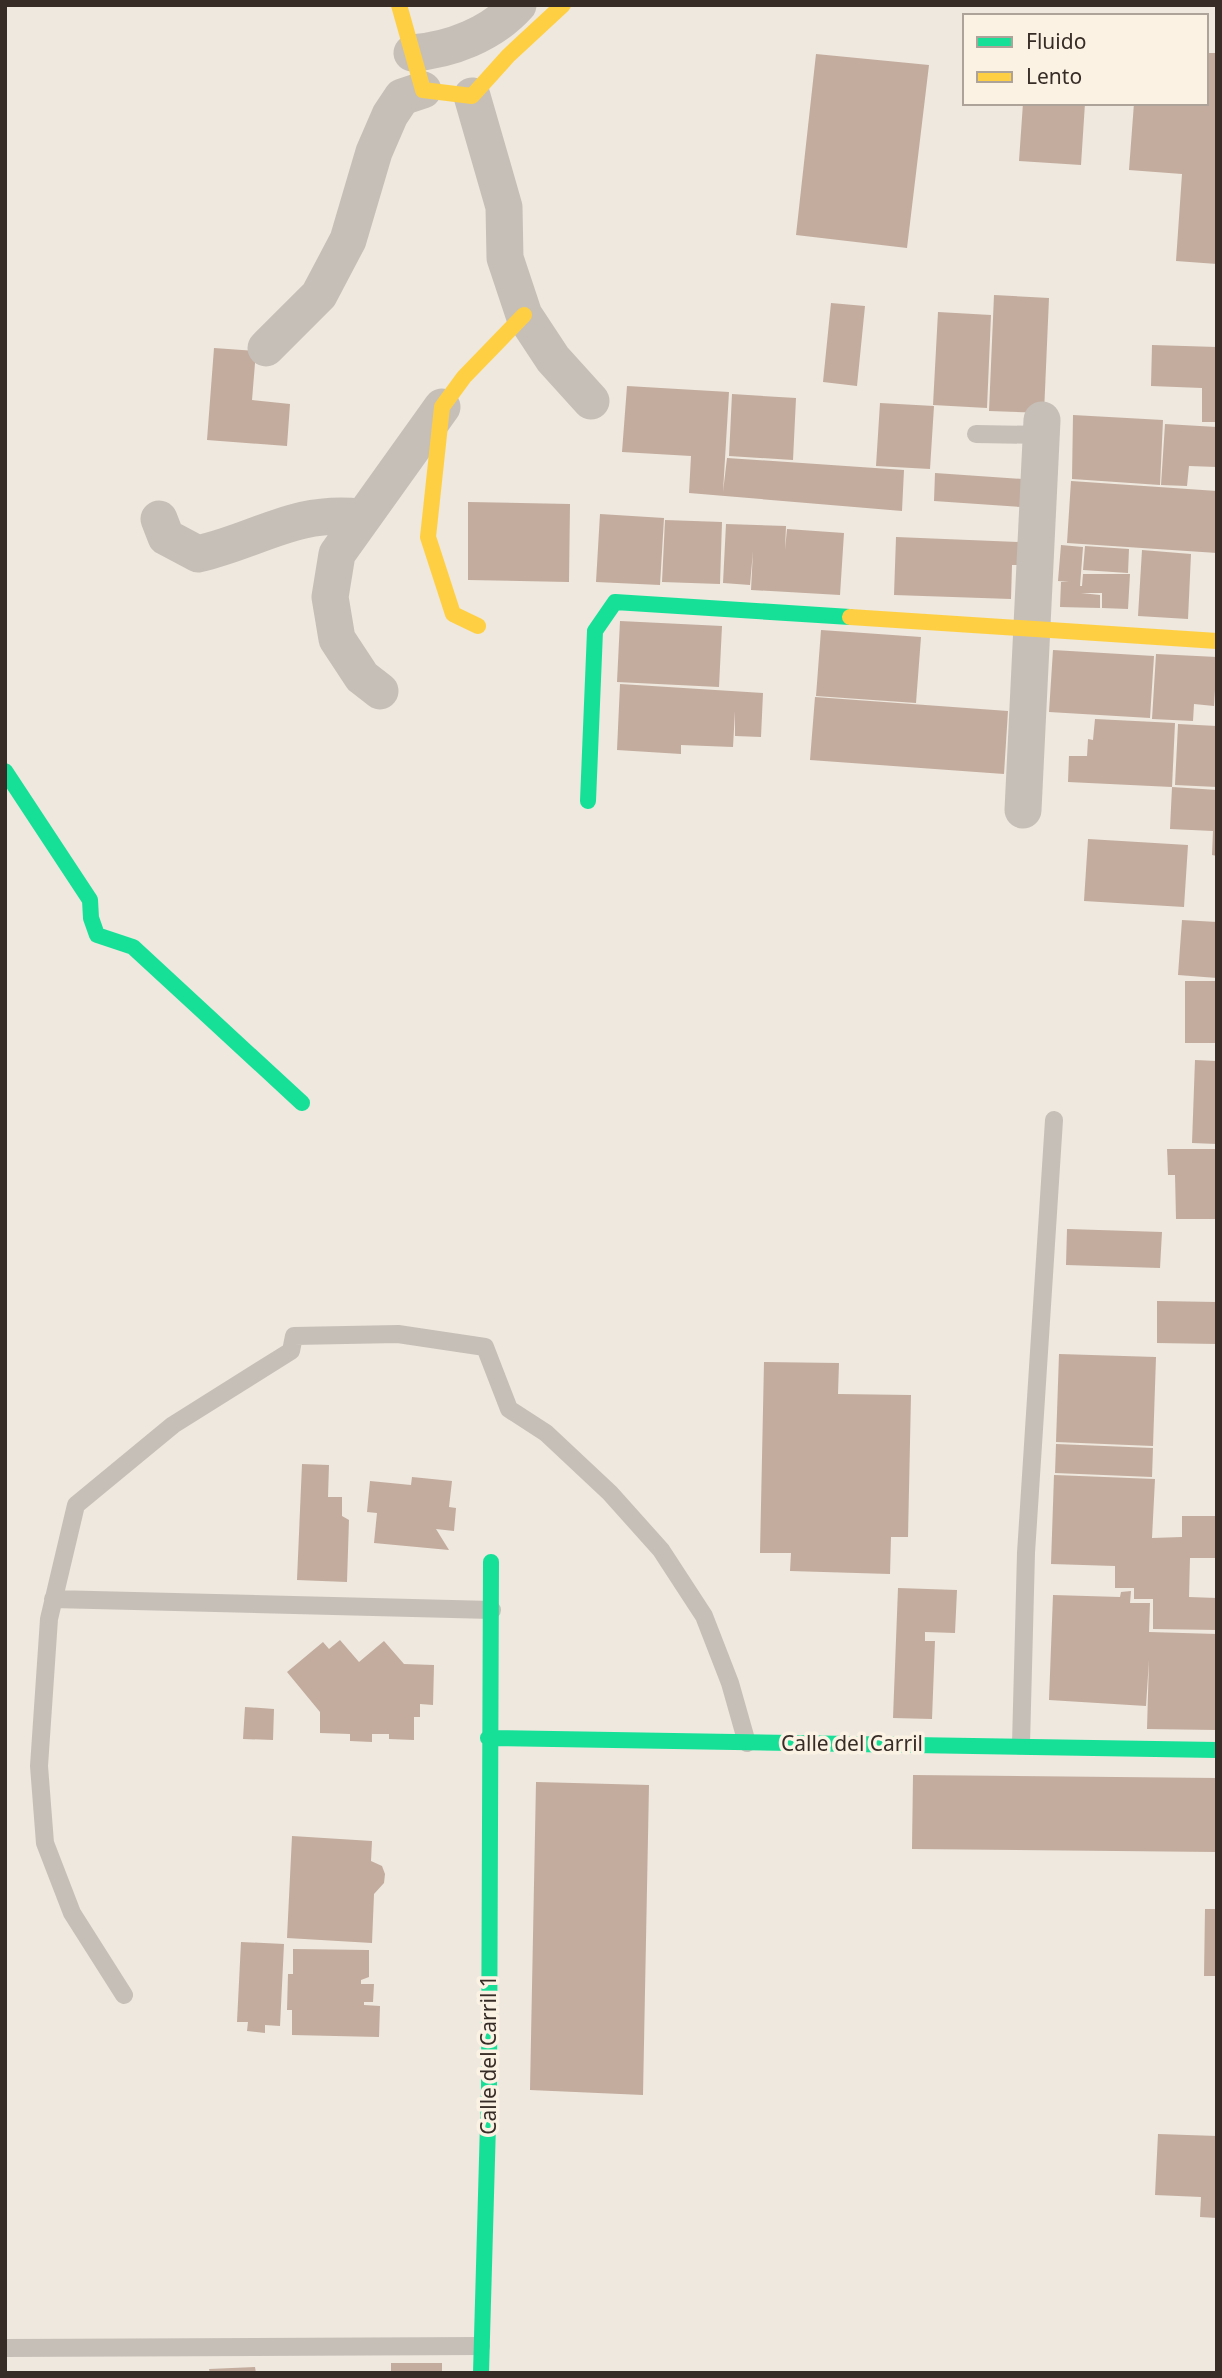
<svg xmlns="http://www.w3.org/2000/svg" width="1222" height="2378" viewBox="0 0 1222 2378" font-family="'Noto Sans',sans-serif">
  <style>
    .building { fill: #c3ac9e }
    .lines { fill: none; stroke-linecap: round; stroke-linejoin: round }
    .lane { stroke: #c6bfb8; stroke-width: 18 }
    .street { stroke: #c6bfb8; stroke-width: 37 }
    .fast { stroke: #16e098; stroke-width: 16 }
    .slow { stroke: #ffcf43; stroke-width: 16 }
    .labels { text-anchor: middle; dominant-baseline: central; stroke-width: 7; stroke-linejoin: round; paint-order: stroke }
    .street-label { font-size: 21px; fill: #372c26; stroke: #fbf2e4 }
  </style>
  <rect width="100%" height="100%" fill="#eee8de"/>
  <path class="building" d="M 1206,53 L 1217,53 L 1217,264 L 1176,261 L 1182,174 L 1129,170 L 1134,103 L 1206,103 Z
    M 816,54 L 929,65 L 907,248 L 796,235 Z
    M 1023,103 L 1085,103 L 1081,165 L 1019,161 Z
    M 994,295 L 1049,298 L 1044,413 L 989,411 Z
    M 831,303 L 865,306 L 857,386 L 823,382 Z
    M 938,312 L 991,315 L 987,408 L 933,405 Z
    M 1152,345 L 1217,347 L 1217,422 L 1202,422 L 1202,388 L 1151,386 Z
    M 214,348 L 256,351 L 252,400 L 290,404 L 287,446 L 207,440 Z
    M 627,386 L 729,392 L 723,492 L 727,458 L 904,470 L 902,511 L 689,493 L 691,456 L 622,452 Z
    M 732,394 L 796,398 L 793,460 L 729,456 Z
    M 880,403 L 934,406 L 930,469 L 876,466 Z
    M 1073,415 L 1163,420 L 1160,485 L 1072,479 Z
    M 1165,424 L 1217,427 L 1217,467 L 1189,466 L 1187,486 L 1161,485 Z
    M 935,473 L 1023,479 L 1021,507 L 934,501 Z
    M 1071,481 L 1217,491 L 1217,553 L 1067,543 Z
    M 468,502 L 570,504 L 569,582 L 468,580 Z
    M 600,514 L 664,518 L 660,585 L 596,582 Z
    M 665,520 L 722,522 L 720,584 L 662,582 Z
    M 726,524 L 786,526 L 785,550 L 787,529 L 844,533 L 840,595 L 751,590 L 753,551 L 750,585 L 723,583 Z
    M 896,537 L 1021,542 L 1020,565 L 1012,565 L 1011,599 L 894,595 Z
    M 1061,545 L 1083,547 L 1080,586 L 1082,586 L 1083,574 L 1130,574 L 1128,609 L 1102,608 L 1102,593 L 1081,593 L 1100,595 L 1100,608 L 1060,607 L 1061,582 L 1069,582 L 1058,581 Z
    M 1085,546 L 1129,549 L 1128,573 L 1083,570 Z
    M 1142,550 L 1191,554 L 1188,619 L 1138,616 Z
    M 620,621 L 722,626 L 719,687 L 617,682 Z
    M 821,630 L 921,637 L 916,703 L 816,696 Z
    M 1053,650 L 1154,656 L 1150,718 L 1049,712 Z
    M 1156,654 L 1217,657 L 1214,706 L 1194,704 L 1193,721 L 1152,719 Z
    M 620,684 L 763,693 L 761,737 L 735,736 L 735,711 L 733,747 L 681,745 L 681,754 L 617,750 Z
    M 815,697 L 1008,711 L 1004,774 L 810,760 Z
    M 1095,719 L 1175,723 L 1172,787 L 1068,782 L 1069,756 L 1087,756 L 1088,739 L 1093,740 Z
    M 1178,724 L 1217,726 L 1217,787 L 1175,785 Z
    M 1172,787 L 1217,790 L 1217,856 L 1212,855 L 1213,831 L 1170,829 Z
    M 1088,839 L 1188,845 L 1184,907 L 1084,901 Z
    M 1182,920 L 1217,922 L 1217,978 L 1178,975 Z
    M 1185,981 L 1217,981 L 1217,1043 L 1185,1043 Z
    M 1195,1060 L 1217,1061 L 1217,1144 L 1192,1143 Z
    M 1167,1149 L 1217,1149 L 1217,1219 L 1176,1219 L 1175,1175 L 1168,1175 Z
    M 1067,1229 L 1162,1232 L 1160,1268 L 1066,1265 Z
    M 1157,1301 L 1217,1302 L 1217,1344 L 1157,1343 Z
    M 1059,1354 L 1156,1357 L 1153,1446 L 1056,1442 Z
    M 764,1362 L 839,1363 L 838,1394 L 911,1395 L 908,1537 L 891,1537 L 890,1574 L 790,1571 L 791,1553 L 760,1553 Z
    M 1056,1444 L 1153,1448 L 1152,1477 L 1055,1473 Z
    M 302,1464 L 329,1465 L 328,1497 L 342,1497 L 342,1516 L 349,1520 L 347,1582 L 297,1580 Z
    M 1054,1475 L 1155,1479 L 1152,1538 L 1182,1537 L 1182,1516 L 1217,1516 L 1217,1558 L 1190,1558 L 1189,1597 L 1217,1598 L 1217,1630 L 1153,1629 L 1153,1599 L 1134,1599 L 1134,1588 L 1115,1588 L 1115,1566 L 1051,1564 Z
    M 412,1477 L 452,1481 L 449,1507 L 456,1508 L 454,1531 L 436,1529 L 449,1550 L 374,1543 L 377,1513 L 367,1512 L 370,1481 L 411,1485 Z
    M 898,1588 L 957,1590 L 955,1633 L 925,1632 L 925,1641 L 935,1641 L 932,1719 L 893,1718 Z
    M 1131,1591 L 1130,1603 L 1150,1603 L 1149,1632 L 1217,1634 L 1217,1730 L 1147,1729 L 1149,1660 L 1146,1706 L 1049,1700 L 1053,1595 L 1120,1597 L 1121,1592 Z
    M 340,1640 L 359,1662 L 384,1641 L 404,1664 L 434,1665 L 433,1705 L 420,1704 L 420,1717 L 414,1717 L 414,1740 L 389,1739 L 389,1734 L 372,1734 L 372,1742 L 350,1741 L 350,1734 L 320,1733 L 320,1712 L 287,1672 L 323,1642 L 329,1649 Z
    M 245,1707 L 274,1709 L 273,1740 L 243,1739 Z
    M 913,1775 L 1217,1778 L 1217,1852 L 912,1849 Z
    M 536,1782 L 649,1785 L 643,2095 L 530,2090 Z
    M 292,1836 L 372,1841 L 371,1861 L 382,1866 L 385,1874 L 384,1883 L 374,1894 L 372,1943 L 287,1938 Z
    M 1205,1909 L 1217,1909 L 1217,1976 L 1204,1976 Z
    M 241,1942 L 284,1944 L 280,2026 L 265,2025 L 265,2033 L 247,2031 L 248,2022 L 237,2022 Z
    M 293,1949 L 369,1950 L 369,1977 L 361,1980 L 361,1984 L 374,1984 L 373,2002 L 364,2002 L 364,2005 L 380,2006 L 379,2037 L 292,2035 L 292,2010 L 287,2010 L 288,1974 L 293,1974 Z
    M 1158,2134 L 1217,2136 L 1217,2218 L 1200,2217 L 1201,2197 L 1155,2195 Z
    M 391,2363 L 442,2363 L 442,2373 L 391,2373 Z
    M 255,2367 L 256,2373 L 210,2373 L 209,2369 Z"/>
  <g class="lines">
    <path class="lane" d="M 976,434 L 1041,435
      M 53,1599 L 492,1610
      M 1021,1744 L 1026,1553 L 1054,1120
      M 124,1995 L 72,1913 L 45,1843 L 39,1766 L 49,1619 L 76,1505 L 173,1425 L 291,1351 L 294,1336 L 398,1334 L 485,1347 L 509,1409 L 546,1433 L 610,1493 L 661,1550 L 704,1616 L 730,1683 L 747,1743
      M 5,2348 L 481,2346"/>
    <path class="street" d="M 412,53 C 451,50 492,34 518,5
      M 472,96 L 504,207 L 505,258 L 524,315 L 553,359 L 591,401
      M 266,348 L 319,295 L 348,240 L 374,152 L 390,115 L 402,97 L 423,90
      M 159,519 L 166,537 L 198,554 C 259,540 294,510 360,517
      M 380,691 L 362,677 L 337,639 L 330,597 L 337,554 L 442,407
      M 1023,810 L 1042,420"/>
    <path class="fast" d="M 5,771 L 90,900 L 91,918 L 97,935 L 133,947 L 302,1103
      M 588,801 L 595,631 L 615,602 L 850,617
      M 488,1738 L 1217,1750
      M 481,2373 L 489,2088 L 491,1562"/>
    <path class="slow" d="M 399,5 L 423,90 L 472,96 L 508,56 L 563,5
      M 850,617 L 1217,641
      M 478,626 L 453,614 L 428,537 L 442,407 L 464,377 L 524,315"/>
  </g>
  <g class="labels">
    <g class="street-label">
      <text x="852" y="1743">Calle del Carril</text>
      <text transform="translate(488 2055) rotate(-90)">Calle del Carril 1</text>
    </g>
  </g>
  <rect width="1222" height="2378" fill="none" stroke="#372c26" stroke-width="14"/>
  <rect x="963" y="14" width="245" height="91" fill="#fbf2e4" stroke="#ada398" stroke-width="2"/>
  <rect x="977" y="37" width="35" height="10" fill="#16e098" stroke="#ada398" stroke-width="2"/>
  <text x="1026" y="49" font-size="21" fill="#372c26">Fluido</text>
  <rect x="977" y="72" width="35" height="10" fill="#ffcf43" stroke="#ada398" stroke-width="2"/>
  <text x="1026" y="84" font-size="21" fill="#372c26">Lento</text>
</svg>
